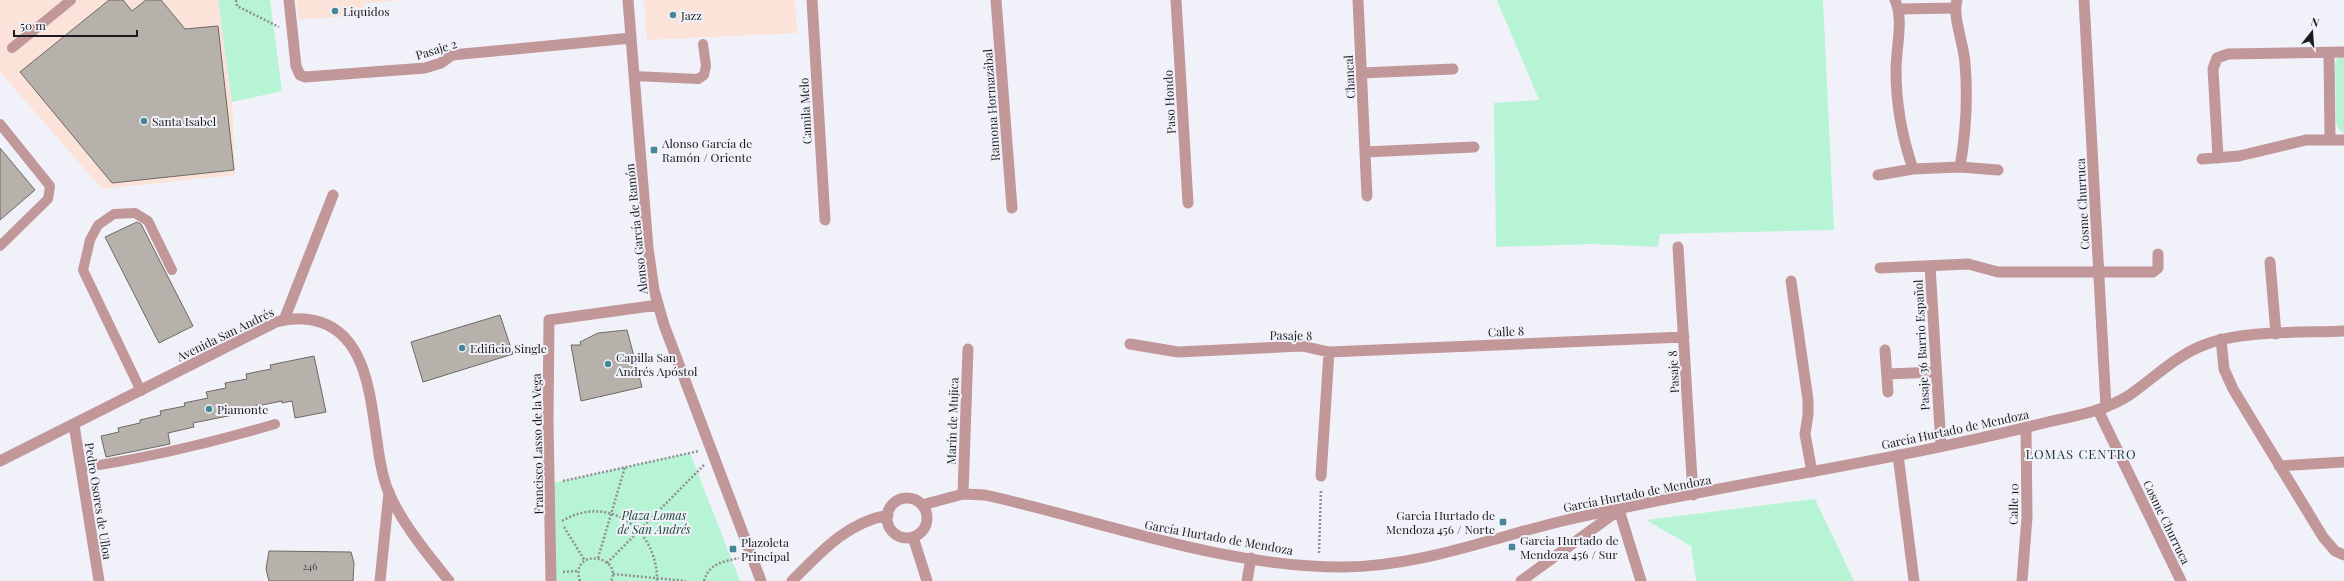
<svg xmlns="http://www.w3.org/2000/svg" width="2344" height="581" viewBox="0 0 2344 581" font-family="'Playfair Display',serif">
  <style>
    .commercial { fill: #fbe3d9 }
    .green { fill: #b7f4d6 }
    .building { fill: #b7b1ac; stroke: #6f6964 }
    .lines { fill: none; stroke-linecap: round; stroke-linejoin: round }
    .path { stroke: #8f8f94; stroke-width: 2.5; stroke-dasharray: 2 2; stroke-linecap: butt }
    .service { stroke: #c2979a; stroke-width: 10 }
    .minor { stroke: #c2979a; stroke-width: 11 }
    .tertiary { stroke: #c2979a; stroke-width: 11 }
    .poi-dot { fill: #458798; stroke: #f1f2f9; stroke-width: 1.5 }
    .labels { text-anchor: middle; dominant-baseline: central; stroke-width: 4; stroke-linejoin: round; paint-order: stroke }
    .number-label { font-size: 10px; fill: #434142 }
    .poi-label { font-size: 12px; fill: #1c1c1f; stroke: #f1f2f9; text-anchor: start }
    .street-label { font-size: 12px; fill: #1c1c1f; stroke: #f1f2f9 }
    .park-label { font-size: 12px; font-style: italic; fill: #1b4634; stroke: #f1f2f9 }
    .neighbourhood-label { font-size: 13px; letter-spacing: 1px; fill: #15353d; stroke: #f1f2f9 }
  </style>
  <rect width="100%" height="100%" fill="#f1f2f9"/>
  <path class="commercial" d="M 0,0 L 218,0 L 232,102 L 235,175 L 102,189 L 0,72 Z
    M 296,0 L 400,0 L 363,4 L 363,15 L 299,20 Z
    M 644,0 L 795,0 L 797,33 L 647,40 Z"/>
  <path class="green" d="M 218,0 L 270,0 L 282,91 L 232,102 Z
    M 1497,0 L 1823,0 L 1834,230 L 1660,234 L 1658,247 L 1592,244 L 1496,247 L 1494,103 L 1539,100 Z
    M 2338,56 L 2344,56 L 2344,133 L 2340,131 L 2336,123 L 2335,64 Z
    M 690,453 L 740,581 L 553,581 L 553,483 Z
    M 1815,499 L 1854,581 L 1696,581 L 1691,546 L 1646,520 Z"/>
  <path class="building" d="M 109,0 L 123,0 L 132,11 L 146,0 L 161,0 L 185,29 L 218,26 L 234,170 L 112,183 L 20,72 Z
    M 0,148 L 35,190 L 0,220 Z
    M 137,222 L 141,224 L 193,326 L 159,343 L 105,237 Z
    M 500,315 L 513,354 L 423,382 L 411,342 Z
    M 627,330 L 642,387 L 581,401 L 571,345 L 581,345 L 580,342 L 598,333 Z
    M 314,356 L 326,412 L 295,418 L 292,401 L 282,403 L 282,401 L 232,411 L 233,415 L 193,423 L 194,427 L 168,433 L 170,444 L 106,457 L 101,436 L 119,432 L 118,428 L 140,423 L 140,420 L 161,415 L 160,411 L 185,406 L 184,403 L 208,398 L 206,392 L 226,388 L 225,383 L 247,379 L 246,374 L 271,369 L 270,365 Z
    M 269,551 L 351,552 L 354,563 L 353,581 L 269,581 L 266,569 Z"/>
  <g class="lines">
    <path class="path" d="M 236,0 L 237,6 L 279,27
      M 563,481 L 699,451
      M 562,521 C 609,493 658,530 657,581
      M 564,527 L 585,561
      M 1319,553 L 1321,489
      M 598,558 L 625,467
      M 607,563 L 704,465
      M 563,572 L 578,571
      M 613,574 L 686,581
      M 580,581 C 569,547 623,555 611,581
      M 704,581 C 709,563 723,562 739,558"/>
    <path class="service" d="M 12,48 L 71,0
      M 634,76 L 698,79 L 704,75 L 706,66 L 703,44
      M 0,124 L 50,186 L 48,199 L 0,246
      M 141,391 L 83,270 L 90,240 L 98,225 L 114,214 L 135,213 L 148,221 L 172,270
      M 81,468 C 147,458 211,443 275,424"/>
    <path class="minor" d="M 289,0 L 296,66 L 300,75 L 305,77 L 425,68 L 441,63 L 452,55 L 631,38
      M 628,0 L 648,248 L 654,290 L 664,325 L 761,581
      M 812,0 L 825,220
      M 996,0 L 1012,208
      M 1176,0 L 1188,203
      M 1358,0 L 1367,196
      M 1895,0 C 1904,19 1896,48 1896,70 C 1896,104 1902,137 1913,169
      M 1957,0 C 1952,17 1964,44 1965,63 C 1968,98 1966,132 1960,167
      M 2084,0 L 2106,407
      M 1900,9 L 1954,8
      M 2329,53 L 2330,139
      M 1362,73 L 1453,69
      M 1365,152 L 1474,147
      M 2218,158 L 2213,69 L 2217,58 L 2228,54 L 2344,52
      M 2202,159 L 2239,156 L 2306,140 L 2344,140
      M 1878,175 L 1913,169 L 1960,167 L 1998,170
      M 1678,247 L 1693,495
      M 2270,262 L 2276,334
      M 1930,266 L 1941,446
      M 1880,268 L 1968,264 L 1998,272 L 2153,272 L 2158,268 L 2158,254
      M 1791,281 L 1808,400 L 1808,415 L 1805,434 L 1812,472
      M 284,320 L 333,195
      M 2221,339 L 2224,369 L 2233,389 L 2323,537 L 2335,551 L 2344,555
      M 1130,344 L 1178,352 L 1302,346 L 1329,352 L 1684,337
      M 1885,350 L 1888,392
      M 1887,374 L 1936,372
      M 2098,410 L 2181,581
      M 74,425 L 99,581
      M 1898,455 L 1914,581
      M 2279,466 L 2344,462
      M 1321,476 L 1329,352
      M 963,494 L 968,349
      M 913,537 L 927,581
      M 380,581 L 389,492
      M 551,581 L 548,422 L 549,320 L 658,305
      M 1247,581 L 1251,558
      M 1521,581 L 1619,510 L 1641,581
      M 2022,581 L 2027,517 L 2026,428"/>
    <path class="tertiary" d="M 0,461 L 276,322 C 291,318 305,317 320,322 C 382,342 368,440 388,491 C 402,524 427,553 449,581
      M887 518a20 20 0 1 1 40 0a20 20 0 1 1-40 0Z
      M 922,505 L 963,494 L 985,495 C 1102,521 1221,567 1343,567 C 1421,567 1496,536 1571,519 C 1729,483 1891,462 2048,422 C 2075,416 2104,411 2128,396 C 2153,379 2175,356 2204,345 C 2242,330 2302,333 2344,331
      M 792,581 C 821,552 846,523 888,515"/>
  </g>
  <g class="poi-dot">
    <circle cx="335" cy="11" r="4"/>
    <circle cx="673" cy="15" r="4"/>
    <circle cx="144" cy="121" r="4"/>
    <rect x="650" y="146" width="8" height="8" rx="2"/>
    <circle cx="462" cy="348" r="4"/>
    <circle cx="608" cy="364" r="4"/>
    <circle cx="209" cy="409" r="4"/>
    <rect x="1499" y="518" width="8" height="8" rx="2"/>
    <rect x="1508" y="543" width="8" height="8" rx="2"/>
    <rect x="729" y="545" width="8" height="8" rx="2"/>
  </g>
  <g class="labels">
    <g class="number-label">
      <text x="310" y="566">246</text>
    </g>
    <g class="poi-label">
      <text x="343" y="11">Liquidos</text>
      <text x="681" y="15">Jazz</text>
      <text x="152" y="121">Santa Isabel</text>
      <text x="662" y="143">Alonso García de<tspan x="662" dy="14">Ramón / Oriente</tspan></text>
      <text x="470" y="348">Edificio Single</text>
      <text x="616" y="357">Capilla San<tspan x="616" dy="14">Andrés Apóstol</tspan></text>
      <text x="217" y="409">Piamonte</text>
      <text x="1495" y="515" text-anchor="end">Garcia Hurtado de<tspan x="1495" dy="14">Mendoza 456 / Norte</tspan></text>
      <text x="1520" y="540">Garcia Hurtado de<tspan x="1520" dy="14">Mendoza 456 / Sur</tspan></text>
      <text x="741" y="542">Plazoleta<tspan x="741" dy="14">Principal</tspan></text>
    </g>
    <g class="street-label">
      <text transform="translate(436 49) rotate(-17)">Pasaje 2</text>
      <text transform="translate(1349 77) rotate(-93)">Chancal</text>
      <text transform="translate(1169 102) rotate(-93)">Paso Hondo</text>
      <text transform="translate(991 105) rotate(-94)">Ramona Hormazábal</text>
      <text transform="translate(805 111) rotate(-93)">Camila Melo</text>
      <text transform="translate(2082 204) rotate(-93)">Cosme Churruca</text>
      <text transform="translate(636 229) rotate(-96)">Alonso García de Ramón</text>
      <text transform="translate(1506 331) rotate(-2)">Calle 8</text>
      <text transform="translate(225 334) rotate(-26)">Avenida San Andrés</text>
      <text transform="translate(1291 335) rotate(1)">Pasaje 8</text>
      <text transform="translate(1921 345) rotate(-93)">Pasaje 36 Barrio Español</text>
      <text transform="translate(1673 372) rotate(-93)">Pasaje 8</text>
      <text transform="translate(952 421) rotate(-88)">Marín de Mujica</text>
      <text transform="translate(1955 429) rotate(-12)">García Hurtado de Mendoza</text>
      <text transform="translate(537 444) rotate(-91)">Francisco Lasso de la Vega</text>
      <text transform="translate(1637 493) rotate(-11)">García Hurtado de Mendoza</text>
      <text transform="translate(99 501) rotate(81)">Pedro Osores de Ulloa</text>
      <text transform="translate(2013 504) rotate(-89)">Calle 10</text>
      <text transform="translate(2167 522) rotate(64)">Cosme Churruca</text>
      <text transform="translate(1219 537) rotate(10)">García Hurtado de Mendoza</text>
    </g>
    <g class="park-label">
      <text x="654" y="515">Plaza Lomas<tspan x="654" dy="14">de San Andrés</tspan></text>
    </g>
    <g class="neighbourhood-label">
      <text x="2081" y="453">LOMAS CENTRO</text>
    </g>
  </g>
  <g transform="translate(2312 32) rotate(17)" stroke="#f1f2f9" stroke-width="3" paint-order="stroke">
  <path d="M0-3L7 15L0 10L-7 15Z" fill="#1c1c1f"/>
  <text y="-6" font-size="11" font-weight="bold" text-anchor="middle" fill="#1c1c1f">N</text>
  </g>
  <path d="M14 30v6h123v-6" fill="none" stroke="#1c1c1f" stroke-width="2"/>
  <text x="20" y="30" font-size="12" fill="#1c1c1f" stroke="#f1f2f9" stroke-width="3" paint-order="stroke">50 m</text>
</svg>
